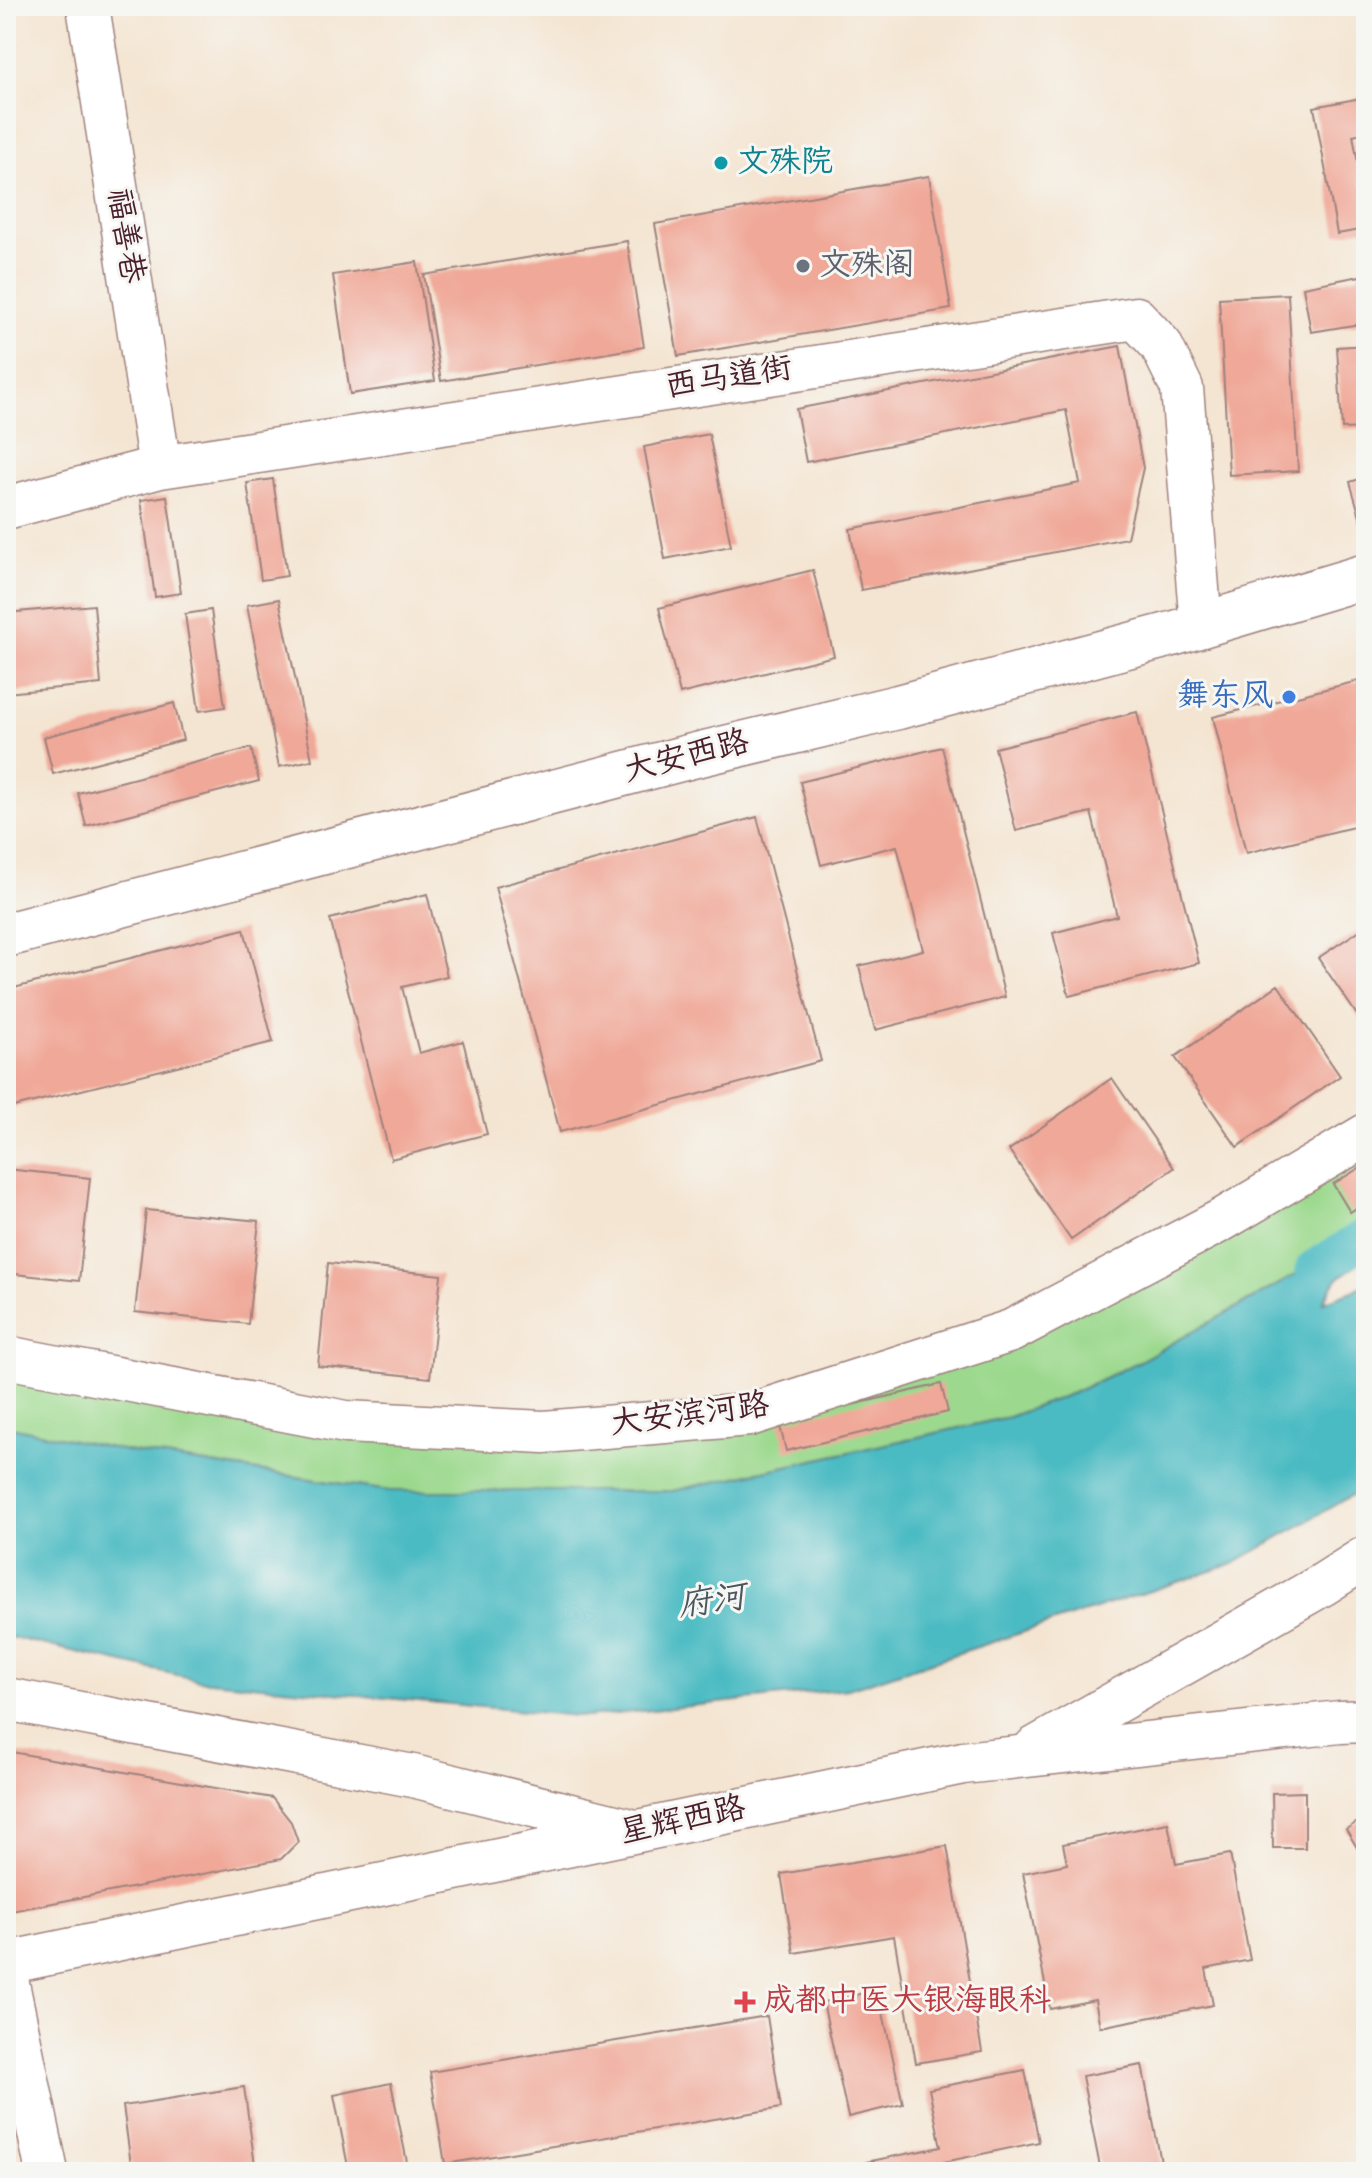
<svg xmlns="http://www.w3.org/2000/svg" width="1372" height="2178" viewBox="0 0 1372 2178" font-family="'Indie Flower','LXGW WenKai TC',sans-serif">
  <style>
    .green { fill: #9cd98e; stroke: #737c5c; stroke-width: 2 }
    .water { fill: #4cbbc3; stroke: #4b6d77; stroke-width: 2 }
    .lines { fill: none; stroke-linecap: round; stroke-linejoin: round }
    .canal { stroke: #4cbbc3; stroke-width: 38 }
    .building { fill: #f0a898 }
    .minor-casing { stroke: #9f827e; stroke-width: 45 }
    .tertiary-casing { stroke: #9f827e; stroke-width: 47 }
    .minor { stroke: #fff; stroke-width: 42 }
    .tertiary { stroke: #fff; stroke-width: 44 }
    .culture-dot { fill: #0f9aa8; stroke: #f6f6f2; stroke-width: 3 }
    .worship-dot { fill: #6b7280; stroke: #f6f6f2; stroke-width: 3 }
    .shop-dot { fill: #3f7fe0; stroke: #f6f6f2; stroke-width: 3 }
    .health-dot { fill: #e0444e; stroke: #f6f6f2; stroke-width: 3 }
    .labels { text-anchor: middle; dominant-baseline: central; stroke-width: 6; stroke-linejoin: round; paint-order: stroke }
    .culture-label { font-size: 32px; fill: #0d838f; stroke: #f6f6f2; text-anchor: start }
    .street-label { font-size: 32px; fill: #4a1f2b; stroke: #f6f6f2 }
    .worship-label { font-size: 32px; fill: #5b616d; stroke: #f6f6f2; text-anchor: start }
    .shop-label { font-size: 32px; fill: #366cbe; stroke: #f6f6f2; text-anchor: end }
    .health-label { font-size: 32px; fill: #be3a42; stroke: #f6f6f2; text-anchor: start }
    .water-label { font-size: 34px; font-style: italic; fill: #4b5660; stroke: #f6f6f2 }
  </style>
  <rect width="100%" height="100%" fill="#f6f6f2"/>
  <filter id="ink" filterUnits="userSpaceOnUse"><feTurbulence type="fractalNoise" baseFrequency=".0125" numOctaves="2"/><feDisplacementMap in="SourceGraphic" scale="16" xChannelSelector="R" yChannelSelector="G"/><feConvolveMatrix kernelMatrix="1 2 1 2 8 2 1 2 1" color-interpolation-filters="sRGB"/></filter>
  <filter id="wash" filterUnits="userSpaceOnUse"><feTurbulence type="fractalNoise" baseFrequency=".006" numOctaves="4" result="noise"/><feDisplacementMap in="SourceGraphic" scale="32" xChannelSelector="R" yChannelSelector="G"/><feGaussianBlur stdDeviation="1.8" result="paint"/><feColorMatrix in="noise" values="0 0 0 0 0 0 0 0 0 0 0 0 0 0 0 0 0 1.4 0 .05"/><feComposite in="paint" operator="in"/></filter>
  <g filter="url(#wash)">
    <rect width="100%" height="100%" fill="#f4e5d2"/>
    <path class="green" d="M 1366,1149 L 1366,1226 L 1299,1273 L 1140,1361 L 1073,1393 L 1009,1417 L 673,1491 L 389,1491 L 126,1451 L 6,1426 L 6,1371 L 357,1437 L 775,1416 Z"/>
    <path class="water" d="M 1354,1235 L 1366,1257 L 1336,1280 L 1323,1302 L 1353,1291 L 1366,1283 L 1366,1487 L 1233,1564 L 848,1689 L 587,1717 L 199,1680 L 6,1636 L 6,1426 L 126,1451 L 389,1491 L 673,1491 L 1009,1417 L 1073,1393 L 1140,1361 L 1299,1273 Z"/>
    <g class="lines">
      <path class="canal" d="M 1314,1269 L 1366,1237"/>
    </g>
    <g id="blocks">
      <path class="building" d="M 1366,97 L 1366,132 L 1353,135 L 1362,187 L 1366,187 L 1366,229 L 1337,234 L 1314,107 Z
        M 929,176 L 951,309 L 678,356 L 655,224 Z
        M 627,241 L 644,347 L 441,381 L 424,275 Z
        M 417,262 L 435,381 L 350,394 L 333,275 Z
        M 1360,276 L 1366,323 L 1311,332 L 1303,287 Z
        M 1288,294 L 1298,471 L 1229,475 L 1219,298 Z
        M 1366,345 L 1366,428 L 1342,429 L 1337,347 Z
        M 1120,346 L 1143,468 L 1127,538 L 861,590 L 850,529 L 1080,483 L 1066,410 L 806,462 L 796,409 Z
        M 709,434 L 731,546 L 665,559 L 644,447 Z
        M 1366,477 L 1366,518 L 1361,520 L 1350,482 Z
        M 273,479 L 287,576 L 261,580 L 247,483 Z
        M 167,496 L 181,593 L 155,597 L 141,500 Z
        M 813,570 L 834,656 L 680,694 L 659,608 Z
        M 279,599 L 312,760 L 279,767 L 247,605 Z
        M 94,605 L 101,684 L 6,693 L 6,613 Z
        M 211,610 L 225,707 L 199,711 L 185,614 Z
        M 1366,679 L 1366,824 L 1246,853 L 1213,717 Z
        M 174,703 L 183,740 L 53,774 L 44,737 Z
        M 1137,712 L 1199,963 L 1069,996 L 1053,933 L 1117,916 L 1091,812 L 1016,831 L 995,748 Z
        M 942,747 L 1005,997 L 875,1030 L 859,966 L 923,950 L 897,846 L 821,865 L 800,782 Z
        M 251,748 L 259,781 L 86,826 L 78,793 Z
        M 757,817 L 821,1061 L 560,1132 L 495,887 Z
        M 427,894 L 447,976 L 402,987 L 419,1053 L 463,1041 L 487,1134 L 391,1159 L 330,919 Z
        M 1366,926 L 1366,1028 L 1318,958 Z
        M 244,929 L 273,1042 L 6,1109 L 6,990 Z
        M 1278,985 L 1340,1076 L 1237,1147 L 1175,1057 Z
        M 1112,1078 L 1174,1168 L 1071,1240 L 1009,1150 Z
        M 1366,1164 L 1366,1202 L 1350,1212 L 1333,1184 Z
        M 6,1169 L 90,1178 L 79,1281 L 6,1273 Z
        M 146,1210 L 259,1221 L 248,1324 L 135,1312 Z
        M 328,1263 L 441,1275 L 430,1378 L 318,1366 Z
        M 941,1384 L 948,1412 L 786,1451 L 779,1422 Z
        M 6,1751 L 272,1798 L 291,1822 L 298,1842 L 281,1859 L 6,1912 Z
        M 1305,1792 L 1305,1848 L 1273,1848 L 1272,1793 Z
        M 1366,1817 L 1366,1863 L 1346,1829 Z
        M 1168,1823 L 1176,1864 L 1230,1854 L 1250,1960 L 1206,1969 L 1213,2005 L 1100,2027 L 1095,2000 L 1050,2009 L 1023,1873 L 1067,1864 L 1063,1844 Z
        M 947,1846 L 982,2052 L 916,2063 L 894,1936 L 794,1953 L 781,1874 Z
        M 878,1990 L 903,2104 L 848,2117 L 823,2002 Z
        M 767,2016 L 781,2108 L 445,2164 L 430,2072 Z
        M 1142,2065 L 1163,2172 L 1101,2172 L 1082,2076 Z
        M 1025,2070 L 1039,2142 L 944,2162 L 946,2172 L 869,2172 L 866,2162 L 941,2147 L 929,2089 Z
        M 391,2083 L 409,2172 L 349,2172 L 334,2095 Z
        M 244,2087 L 256,2172 L 132,2172 L 123,2106 Z"/>
    </g>
  </g>
  <g filter="url(#ink)">
    <use href="#blocks" fill-opacity="0" stroke="#9f827e" stroke-width="2"/>
    <g class="lines">
      <g class="minor-casing">
        <path id="minor" d="M 88,6 L 160,467
          M 6,508 L 160,467 L 1136,318 L 1161,345 L 1182,388 L 1201,626
          M 6,1357 L 346,1422 L 544,1432 L 749,1415 L 1011,1331 L 1222,1220 L 1366,1135
          M 6,1699 L 413,1776 L 627,1829
          M 1035,1748 L 1322,1585 L 1366,1557
          M 6,1963 L 963,1763 L 1340,1722 L 1366,1721
          M 6,1974 L 47,2172"/>
      </g>
      <g class="tertiary-casing">
        <path id="tertiary" d="M 6,935 L 692,756 L 898,707 L 1172,634 L 1366,576"/>
      </g>
      <use href="#minor" class="minor"/>
      <use href="#tertiary" class="tertiary"/>
    </g>
  </g>
  <circle class="culture-dot" cx="721" cy="163" r="8"/>
  <circle class="worship-dot" cx="803" cy="266" r="8"/>
  <circle class="shop-dot" cx="1289" cy="697" r="8"/>
  <path class="health-dot" d="M741 1990h8v8h8v8h-8v8h-8v-8h-8v-8h8z"/>
  <g class="labels">
    <g class="culture-label">
      <text x="737" y="163">文殊院</text>
    </g>
    <g class="street-label">
      <text transform="translate(124 236) rotate(81)">福善巷</text>
      <text transform="translate(729 379) rotate(-9)">西马道街</text>
      <text transform="translate(687 758) rotate(-14)">大安西路</text>
      <text transform="translate(690 1416) rotate(-7)">大安滨河路</text>
      <text transform="translate(683 1822) rotate(-12)">星辉西路</text>
    </g>
    <g class="worship-label">
      <text x="819" y="266">文殊阁</text>
    </g>
    <g class="shop-label">
      <text x="1273" y="697">舞东风</text>
    </g>
    <g class="health-label">
      <text x="763" y="2002">成都中医大银海眼科</text>
    </g>
    <g class="water-label">
      <text transform="translate(712 1603) rotate(-8)">府河</text>
    </g>
  </g>
  <rect width="1372" height="2178" fill="none" stroke="#f6f6f2" stroke-width="32"/>
</svg>
